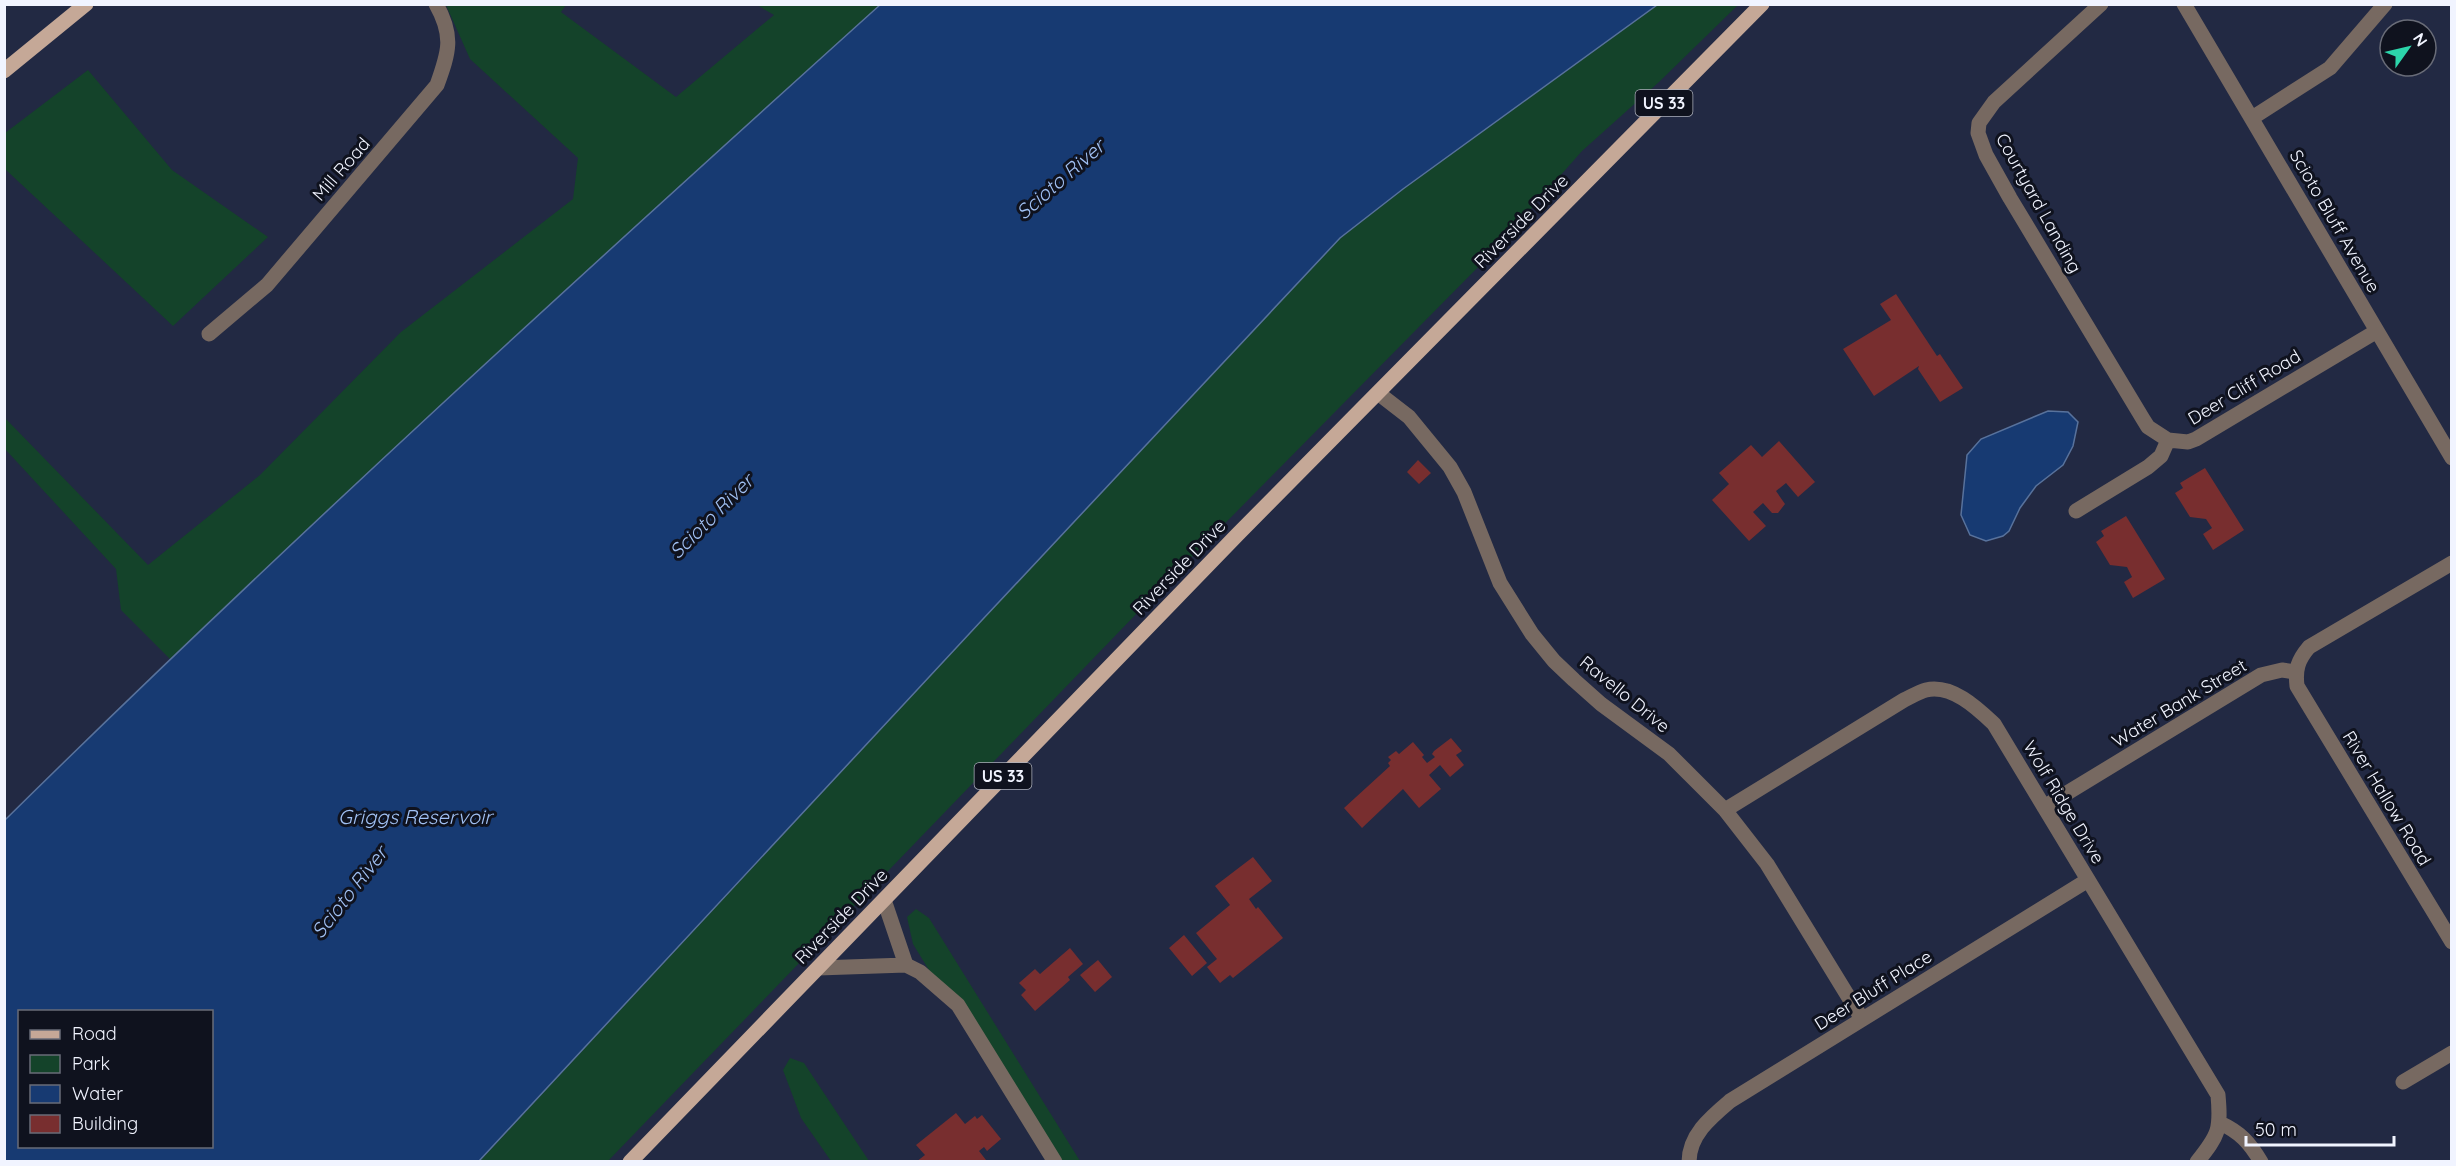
<svg xmlns="http://www.w3.org/2000/svg" width="2456" height="1166" viewBox="0 0 2456 1166" font-family="Quicksand,sans-serif">
  <style>
    .green { fill: #14432a }
    .water { fill: #173a72; stroke: #58729c; stroke-width: 1.5; fill-rule: evenodd }
    .building { fill: #782e2f }
    .lines { fill: none; stroke-linecap: round; stroke-linejoin: round }
    .minor { stroke: #776961; stroke-width: 15 }
    .major { stroke: #c5a897; stroke-width: 15 }
    .labels { text-anchor: middle; dominant-baseline: central; stroke-width: 6; stroke-linejoin: round; paint-order: stroke }
    .shield { fill: #0f121e; stroke: #adb0bc; stroke-width: 1.5 }
    .shield-label { font-size: 16px; font-weight: bold; fill: #f1f4ff }
    .street-label { font-size: 18px; fill: #f1f4ff; stroke: #0f121e }
    .water-label { font-size: 20px; font-style: italic; fill: #a1c1f4; stroke: #0f121e }
  </style>
  <rect width="100%" height="100%" fill="#222943"/>
  <path class="green" d="M 446,5 L 566,5 L 561,12 L 676,97 L 774,15 L 757,5 L 881,5 L 574,282 L 170,659 L 121,610 L 116,569 L 5,449 L 5,418 L 148,565 L 260,475 L 401,332 L 573,199 L 578,158 L 470,59 Z
    M 1657,5 L 1738,5 L 1659,82 L 1582,151 L 1491,254 L 1169,580 L 608,1161 L 479,1162 L 983,619 L 1340,238 L 1403,189 Z
    M 88,70 L 172,170 L 268,237 L 173,326 L 5,169 L 5,133 Z
    M 916,909 L 929,918 L 1080,1161 L 1046,1161 L 913,944 L 907,917 Z
    M 790,1058 L 804,1063 L 869,1161 L 831,1161 L 801,1118 L 783,1070 Z"/>
  <path class="water" d="M 881,4 L 1657,5 L 1403,189 L 1340,238 L 983,619 L 479,1161 L 5,1161 L 5,820 C 289,540 584,272 881,4 ZM 20,1012 L 212,1012 L 212,1146 L 20,1146 Z
    M 2048,411 L 2068,412 L 2078,422 L 2073,446 L 2063,465 L 2036,486 L 2020,508 L 2009,531 L 2003,536 L 1986,541 L 1970,535 L 1961,515 L 1967,455 L 1981,439 Z"/>
  <path class="building" d="M 1896,294 L 1937,356 L 1940,354 L 1963,388 L 1940,402 L 1918,369 L 1919,366 L 1874,396 L 1843,349 L 1891,320 L 1880,304 Z
    M 1779,441 L 1815,482 L 1798,497 L 1786,483 L 1776,491 L 1785,504 L 1778,513 L 1772,513 L 1763,503 L 1753,512 L 1766,526 L 1749,541 L 1712,500 L 1729,484 L 1719,473 L 1751,445 L 1762,457 Z
    M 1418,460 L 1431,473 L 1419,484 L 1407,472 Z
    M 2205,468 L 2244,530 L 2213,550 L 2203,534 L 2212,528 L 2206,519 L 2190,517 L 2175,493 L 2183,488 L 2180,483 Z
    M 2126,516 L 2165,579 L 2133,598 L 2124,582 L 2132,577 L 2127,567 L 2110,565 L 2096,542 L 2104,536 L 2101,531 Z
    M 1451,738 L 1462,751 L 1456,755 L 1464,765 L 1450,777 L 1440,765 L 1429,775 L 1441,789 L 1419,808 L 1403,789 L 1362,828 L 1344,808 L 1390,766 L 1388,763 L 1391,760 L 1388,757 L 1396,751 L 1399,754 L 1413,742 L 1424,755 L 1422,757 L 1427,763 L 1435,757 L 1432,754 L 1434,751 Z
    M 1253,857 L 1272,881 L 1249,899 L 1256,909 L 1258,907 L 1283,938 L 1233,978 L 1230,975 L 1220,983 L 1207,967 L 1217,959 L 1196,933 L 1230,905 L 1215,886 Z
    M 1184,935 L 1207,963 L 1192,976 L 1169,948 Z
    M 1070,948 L 1083,964 L 1068,977 L 1070,980 L 1035,1011 L 1021,995 L 1026,990 L 1019,983 L 1035,969 L 1040,974 Z
    M 1098,960 L 1112,977 L 1095,992 L 1080,975 Z
    M 956,1113 L 965,1124 L 975,1116 L 977,1119 L 982,1115 L 1001,1139 L 987,1151 L 984,1147 L 979,1151 L 986,1160 L 984,1162 L 916,1162 L 925,1155 L 916,1145 Z"/>
  <g class="lines">
    <path class="minor" d="M 2101,4 L 1994,102 L 1979,123 L 1978,133 L 1986,155 L 2010,198 L 2143,419 L 2148,427 L 2168,440
      M 2184,4 L 2452,458
      M 2252,118 L 2330,68 L 2385,4
      M 209,334 L 267,285 L 437,85 C 449,52 454,36 436,4
      M 1378,393 L 1409,417 L 1450,467 L 1464,492 L 1500,583 L 1532,634 L 1554,661 L 1574,680 L 1601,704 L 1669,754 L 1725,810 L 1767,864 L 1862,1019
      M 2076,511 L 2148,467 L 2161,456 L 2168,440 L 2188,442 L 2196,439 L 2377,331
      M 2452,563 L 2309,647 C 2298,660 2295,669 2297,686 L 2452,942
      M 2044,807 L 2261,675 L 2282,670 L 2295,672
      M 1725,810 L 1904,700 C 1911,697 1918,692 1926,690 C 1952,684 1977,708 1994,724 L 2218,1095 C 2221,1129 2219,1135 2197,1162
      M 906,965 L 920,972 L 958,1005 L 1055,1162
      M 818,968 L 906,965 L 884,900
      M 2403,1082 L 2452,1053
      M 2220,1123 C 2240,1132 2250,1143 2261,1162
      M 1689,1162 C 1689,1135 1711,1117 1730,1101 L 2088,880"/>
    <path class="major" d="M 4,71 L 86,4
      M 630,1162 L 1237,535 L 1762,4"/>
  </g>
  <g class="labels">
    <g class="shield">
      <rect x="1635.5" y="90" width="57" height="26" rx="4.5"/>
      <rect x="974.5" y="763" width="57" height="26" rx="4.5"/>
    </g>
    <g class="shield-label">
      <text x="1664" y="103">US 33</text>
      <text x="1003" y="776">US 33</text>
    </g>
    <g class="street-label">
      <text transform="translate(341 169) rotate(-49)">Mill Road</text>
      <text transform="translate(2039 203) rotate(61)">Courtyard Landing</text>
      <text transform="translate(1521 221) rotate(-45)">Riverside Drive</text>
      <text transform="translate(2335 221) rotate(60)">Scioto Bluff Avenue</text>
      <text transform="translate(2244 387) rotate(-31)">Deer Cliff Road</text>
      <text transform="translate(1179 567) rotate(-46)">Riverside Drive</text>
      <text transform="translate(1625 694) rotate(39)">Ravello Drive</text>
      <text transform="translate(2179 703) rotate(-31)">Water Bank Street</text>
      <text transform="translate(2387 798) rotate(59)">River Hallow Road</text>
      <text transform="translate(2064 802) rotate(59)">Wolf Ridge Drive</text>
      <text transform="translate(841 916) rotate(-46)">Riverside Drive</text>
      <text transform="translate(1873 990) rotate(-32)">Deer Bluff Place</text>
    </g>
    <g class="water-label">
      <text transform="translate(1060 179) rotate(-41)">Scioto River</text>
      <text transform="translate(711 516) rotate(-45)">Scioto River</text>
      <text x="415" y="816">Griggs Reservoir</text>
      <text transform="translate(349 892) rotate(-52)">Scioto River</text>
    </g>
  </g>
  <rect width="2456" height="1166" fill="none" stroke="#f1f4ff" stroke-width="12"/>
  <rect x="18" y="1010" width="195" height="138" fill="#0f121e" stroke="#696c78" stroke-width="1.5"/>
  <rect x="30" y="1030" width="30" height="9" fill="#c5a897" stroke="#696c78" stroke-width="1.5"/>
  <text x="72" y="1040" font-size="18" fill="#f1f4ff">Road</text>
  <rect x="30" y="1055" width="30" height="18" fill="#14432a" stroke="#696c78" stroke-width="1.5"/>
  <text x="72" y="1070" font-size="18" fill="#f1f4ff">Park</text>
  <rect x="30" y="1085" width="30" height="18" fill="#173a72" stroke="#696c78" stroke-width="1.5"/>
  <text x="72" y="1100" font-size="18" fill="#f1f4ff">Water</text>
  <rect x="30" y="1115" width="30" height="18" fill="#782e2f" stroke="#696c78" stroke-width="1.5"/>
  <text x="72" y="1130" font-size="18" fill="#f1f4ff">Building</text>
  <g transform="translate(2408 48) rotate(56)"><circle r="28" fill="#0f121e" stroke="#696c78" stroke-width="1.5"/>
  <path d="M0-4.5L10 22L0 15L-10 22Z" fill="#2cd5ab"/>
  <text y="-9" font-size="16" font-weight="bold" text-anchor="middle" fill="#f1f4ff">N</text>
  </g>
  <path d="M2246 1136v9h148v-9" fill="none" stroke="#f1f4ff" stroke-width="3"/>
  <text x="2255" y="1136" font-size="18" fill="#f1f4ff" stroke="#0f121e" stroke-width="4.5" paint-order="stroke">50 m</text>
</svg>
